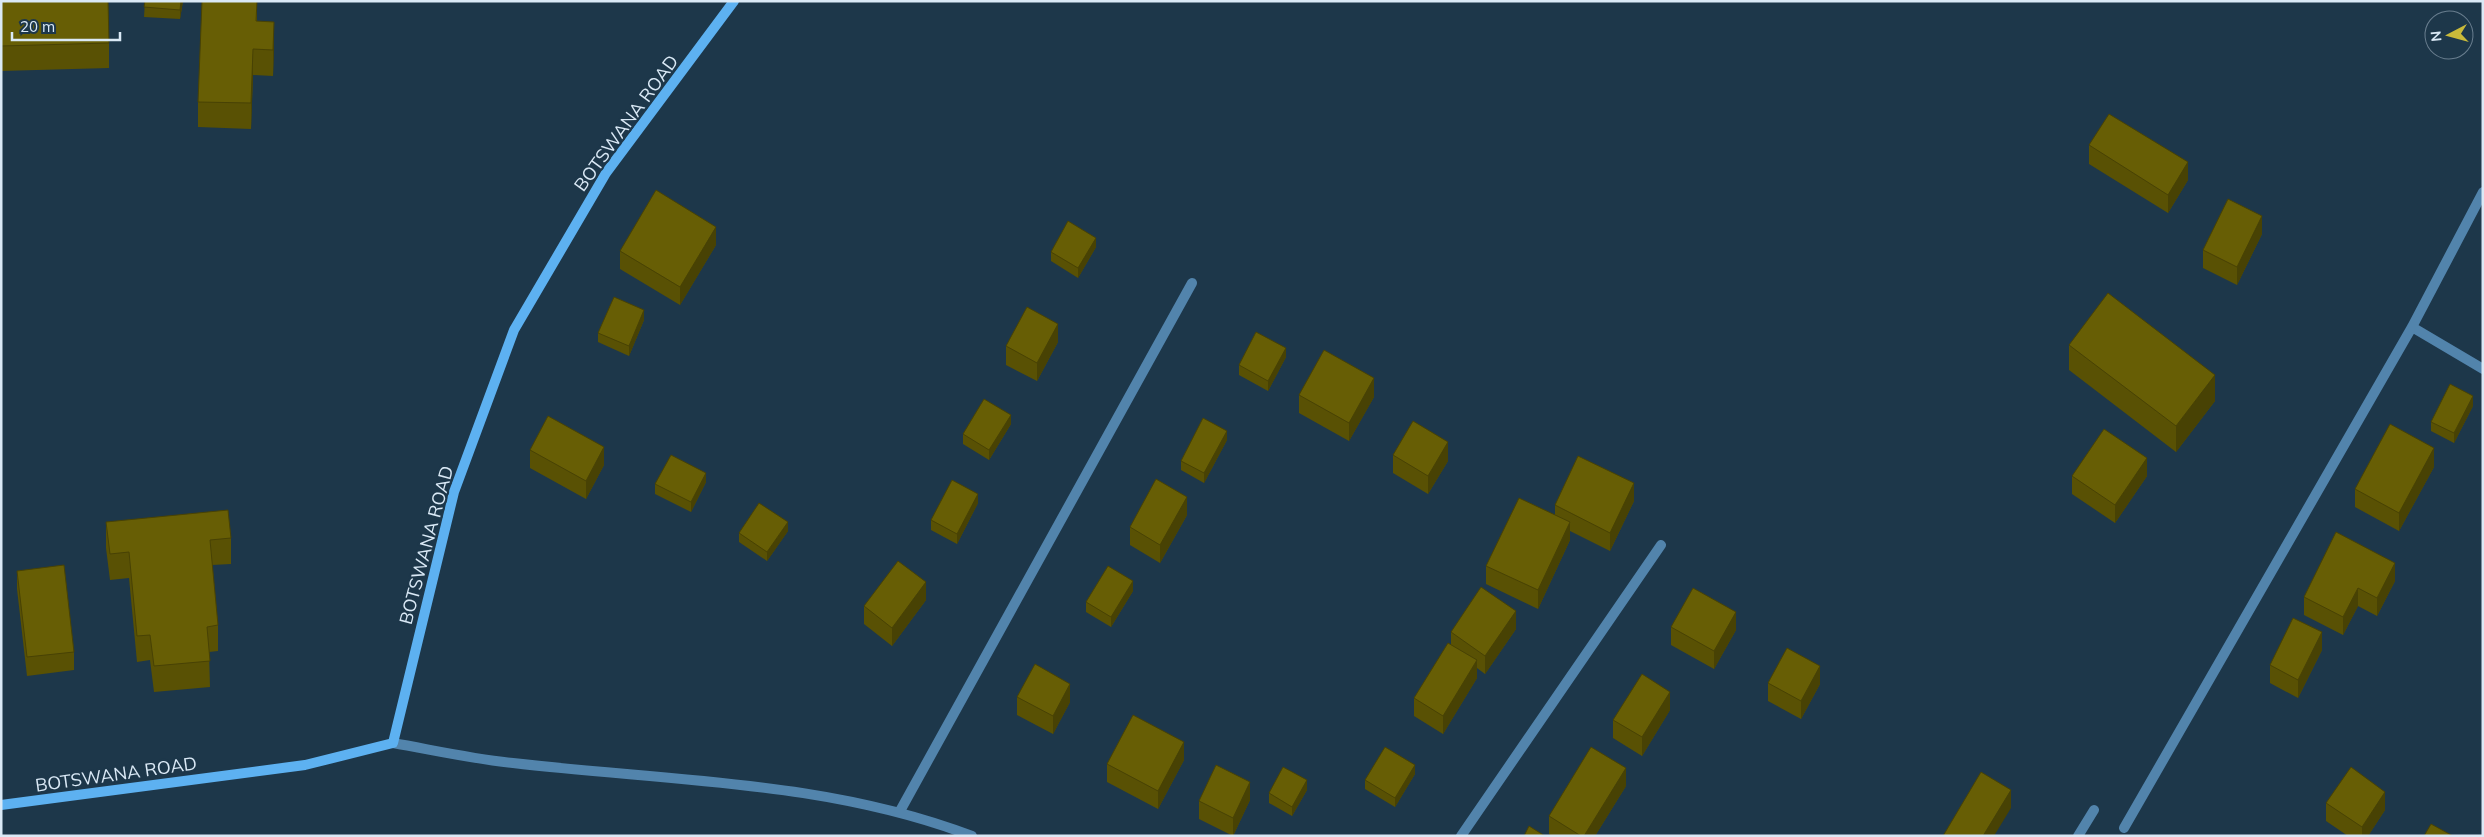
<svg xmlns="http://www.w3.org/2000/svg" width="2484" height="837" viewBox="0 0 2484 837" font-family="Mulish,sans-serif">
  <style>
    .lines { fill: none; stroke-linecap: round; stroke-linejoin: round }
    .street { stroke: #5284ac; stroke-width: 10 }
    .secondary { stroke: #5db1f1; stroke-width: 10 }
    .wall { fill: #595104 }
    .shaded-wall { fill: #484204 }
    .building { fill: #675e05; stroke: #484204 }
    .labels { text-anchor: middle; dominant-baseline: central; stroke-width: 4.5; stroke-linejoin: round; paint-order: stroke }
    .street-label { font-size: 18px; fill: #dae9f6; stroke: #1d374a }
  </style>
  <rect width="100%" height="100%" fill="#1d374a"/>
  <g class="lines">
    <path class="street" d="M 2412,327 L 2483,369
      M 393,743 C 433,750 473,759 513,763 C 666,781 826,780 972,836
      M 900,811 L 1192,283
      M 2124,828 L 2412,327 L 2483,192
      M 1461,836 L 1661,545
      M 2078,836 L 2094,810"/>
    <path class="secondary" d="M 1,805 L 305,765 L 393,743 L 454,492 L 514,330 L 606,173 L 734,1"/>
  </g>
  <path class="wall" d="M 1,1 L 109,43 L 109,68 L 1,71 Z
    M 145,1 L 183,1 L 180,19 L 144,17 Z
    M 257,1 L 257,21 L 274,48 L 273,76 L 253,75 L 251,129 L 198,127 L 198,102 Z
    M 2089,145 L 2188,180 L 2168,213 L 2089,164 Z
    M 2262,234 L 2237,285 L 2203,268 L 2203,250 Z
    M 716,245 L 680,305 L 620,269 L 620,251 Z
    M 1096,247 L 1078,278 L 1051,261 L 1051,252 Z
    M 2483,261 L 2483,281 L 2482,281 Z
    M 644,320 L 629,356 L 598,342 L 598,333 Z
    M 1058,342 L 1037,381 L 1006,365 L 1006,346 Z
    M 2069,345 L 2215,401 L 2176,452 L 2069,370 Z
    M 1286,357 L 1268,391 L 1239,375 L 1239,365 Z
    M 1299,395 L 1374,397 L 1349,441 L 1299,413 Z
    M 2473,406 L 2454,443 L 2431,431 L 2431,422 Z
    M 1011,424 L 989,460 L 963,444 L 963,434 Z
    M 1227,440 L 1204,483 L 1181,470 L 1181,461 Z
    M 530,450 L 604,465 L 586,499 L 530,468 Z
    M 1393,455 L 1448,461 L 1428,494 L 1393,473 Z
    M 2434,467 L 2399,531 L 2355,507 L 2355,489 Z
    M 2072,476 L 2147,476 L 2115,523 L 2072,494 Z
    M 706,482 L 691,512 L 655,494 L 655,484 Z
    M 1634,501 L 1610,551 L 1570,531 L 1570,540 L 1538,609 L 1486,584 L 1486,566 L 1555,515 L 1555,505 Z
    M 978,503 L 957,544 L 931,530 L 931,520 Z
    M 1187,515 L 1160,563 L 1130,545 L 1130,527 Z
    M 106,522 L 231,538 L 231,564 L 212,565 L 218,625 L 218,651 L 209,652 L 210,687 L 154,692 L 150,660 L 137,662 L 129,578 L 110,580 L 106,548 Z
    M 788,531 L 767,561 L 739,542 L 739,533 Z
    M 17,571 L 74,652 L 74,670 L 27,676 L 17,589 Z
    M 2395,581 L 2377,616 L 2358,606 L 2343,635 L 2304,615 L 2304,597 Z
    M 1133,591 L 1111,627 L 1086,612 L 1086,602 Z
    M 926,600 L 892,646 L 864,624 L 864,606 Z
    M 1671,627 L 1736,630 L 1714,669 L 1671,645 Z
    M 1516,629 L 1485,674 L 1477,668 L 1477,678 L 1443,734 L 1414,716 L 1414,698 L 1451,644 L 1451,632 Z
    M 2322,650 L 2298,698 L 2270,683 L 2270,665 Z
    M 1768,683 L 1820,684 L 1801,719 L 1768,701 Z
    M 1017,697 L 1070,702 L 1053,734 L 1017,715 Z
    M 1670,710 L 1642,756 L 1613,738 L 1613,720 Z
    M 1184,760 L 1158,809 L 1107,782 L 1107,764 Z
    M 1415,774 L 1395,807 L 1365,789 L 1365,780 Z
    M 1626,786 L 1595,836 L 1552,836 L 1549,834 L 1549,816 Z
    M 1307,790 L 1292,816 L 1269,803 L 1269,793 Z
    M 1250,800 L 1233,836 L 1199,819 L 1199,801 Z
    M 2326,803 L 2385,810 L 2368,836 L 2348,836 L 2326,821 Z"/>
  <path class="shaded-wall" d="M 181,1 L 183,1 L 180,19 L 180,10 Z
    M 274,22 L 274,48 L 273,76 L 273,50 Z
    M 253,49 L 253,75 L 251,129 L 251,103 Z
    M 2188,162 L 2188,180 L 2168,213 L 2168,195 Z
    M 2262,216 L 2262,234 L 2237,285 L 2237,267 Z
    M 716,227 L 716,245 L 680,305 L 680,287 Z
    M 1096,238 L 1096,247 L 1078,278 L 1078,268 Z
    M 644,310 L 644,320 L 629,356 L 629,346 Z
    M 1058,324 L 1058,342 L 1037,381 L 1037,363 Z
    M 1286,348 L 1286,357 L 1268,391 L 1268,381 Z
    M 2215,375 L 2215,401 L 2176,452 L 2176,426 Z
    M 1374,378 L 1374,397 L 1349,441 L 1349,423 Z
    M 2473,396 L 2473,406 L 2454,443 L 2454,433 Z
    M 1011,415 L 1011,424 L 989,460 L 989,450 Z
    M 1227,431 L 1227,440 L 1204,483 L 1204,473 Z
    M 1448,442 L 1448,461 L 1428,494 L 1428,476 Z
    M 604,447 L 604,465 L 586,499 L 586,481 Z
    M 2434,448 L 2434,467 L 2399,531 L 2399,513 Z
    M 2147,458 L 2147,476 L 2115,523 L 2115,505 Z
    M 706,473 L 706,482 L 691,512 L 691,502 Z
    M 1634,483 L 1634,501 L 1610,551 L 1610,533 Z
    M 978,494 L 978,503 L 957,544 L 957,534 Z
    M 1187,497 L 1187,515 L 1160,563 L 1160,545 Z
    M 788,522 L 788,531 L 767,561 L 767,552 Z
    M 1570,522 L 1570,540 L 1538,609 L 1538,590 Z
    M 2395,563 L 2395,581 L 2377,616 L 2377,598 Z
    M 1133,581 L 1133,591 L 1111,627 L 1111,617 Z
    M 926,582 L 926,600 L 892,646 L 892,628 Z
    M 2358,588 L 2358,606 L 2343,635 L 2343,617 Z
    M 1516,611 L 1516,629 L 1485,674 L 1485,656 Z
    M 1736,612 L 1736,630 L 1714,669 L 1714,651 Z
    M 2322,632 L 2322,650 L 2298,698 L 2298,680 Z
    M 1477,660 L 1477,678 L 1443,734 L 1443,716 Z
    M 1820,666 L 1820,684 L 1801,719 L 1801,701 Z
    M 1070,684 L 1070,702 L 1053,734 L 1053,716 Z
    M 1670,692 L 1670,710 L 1642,756 L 1642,737 Z
    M 1184,742 L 1184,760 L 1158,809 L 1158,791 Z
    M 1415,765 L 1415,774 L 1395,807 L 1395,798 Z
    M 1626,768 L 1626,786 L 1595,836 L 1584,836 Z
    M 1307,780 L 1307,790 L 1292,816 L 1292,807 Z
    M 1250,782 L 1250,800 L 1233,836 L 1233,818 Z
    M 2011,790 L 2011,808 L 1994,836 L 1983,836 Z
    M 2385,792 L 2385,810 L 2368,836 L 2362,836 L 2362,827 Z"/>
  <path class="building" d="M 1,1 L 108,1 L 109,43 L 1,46 Z
    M 145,1 L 181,1 L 180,10 L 144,7 Z
    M 202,1 L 257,1 L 256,21 L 274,22 L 273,50 L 253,49 L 251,103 L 198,102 Z
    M 2109,114 L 2188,162 L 2168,195 L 2089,145 Z
    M 656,190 L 716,227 L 680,287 L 620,251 Z
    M 2228,199 L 2262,216 L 2237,267 L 2203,250 Z
    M 1068,221 L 1096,238 L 1078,268 L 1051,252 Z
    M 2108,293 L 2215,375 L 2176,426 L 2069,345 Z
    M 614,297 L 644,310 L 629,346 L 598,333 Z
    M 1027,307 L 1058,324 L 1037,363 L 1006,346 Z
    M 1256,332 L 1286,348 L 1268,381 L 1239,365 Z
    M 1324,350 L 1374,378 L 1349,423 L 1299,395 Z
    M 2450,384 L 2473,396 L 2454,433 L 2431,422 Z
    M 984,399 L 1011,415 L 989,450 L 963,434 Z
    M 548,416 L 604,447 L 586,481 L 530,450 Z
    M 1203,418 L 1227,431 L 1204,473 L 1181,461 Z
    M 1413,421 L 1448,442 L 1428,476 L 1393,455 Z
    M 2390,424 L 2434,448 L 2399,513 L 2355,489 Z
    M 2104,429 L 2147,458 L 2115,505 L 2072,476 Z
    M 671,455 L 706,473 L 691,502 L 655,484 Z
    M 1578,456 L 1634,483 L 1610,533 L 1555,505 Z
    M 1156,479 L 1187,497 L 1160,545 L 1130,527 Z
    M 952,480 L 978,494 L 957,534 L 931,520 Z
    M 1519,498 L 1570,522 L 1538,590 L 1486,566 Z
    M 759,503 L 788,522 L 767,552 L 739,533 Z
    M 228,510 L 231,538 L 210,540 L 218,625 L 207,627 L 210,661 L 154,666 L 150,635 L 137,636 L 129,552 L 110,554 L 106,522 Z
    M 2336,532 L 2395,563 L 2377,598 L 2358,588 L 2343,617 L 2304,597 Z
    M 898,561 L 926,582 L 892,628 L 864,606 Z
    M 64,565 L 74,652 L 27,657 L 17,571 Z
    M 1108,566 L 1133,581 L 1111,617 L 1086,602 Z
    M 1481,587 L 1516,611 L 1485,656 L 1451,632 Z
    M 1693,588 L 1736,612 L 1714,651 L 1671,627 Z
    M 2293,618 L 2322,632 L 2298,680 L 2270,665 Z
    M 1448,643 L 1477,660 L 1443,716 L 1414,698 Z
    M 1787,648 L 1820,666 L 1801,701 L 1768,683 Z
    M 1035,664 L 1070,684 L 1053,716 L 1017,697 Z
    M 1642,674 L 1670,692 L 1642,737 L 1613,720 Z
    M 1133,715 L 1184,742 L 1158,791 L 1107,764 Z
    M 1385,747 L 1415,765 L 1395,798 L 1365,780 Z
    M 1591,747 L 1626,768 L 1584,836 L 1581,836 L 1549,816 Z
    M 1216,765 L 1250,782 L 1233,818 L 1199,801 Z
    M 1283,767 L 1307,780 L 1292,807 L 1269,793 Z
    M 2351,767 L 2385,792 L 2362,827 L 2326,803 Z
    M 1981,772 L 2011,790 L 1983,836 L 1943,836 Z
    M 2431,824 L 2453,836 L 2424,836 Z
    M 1529,826 L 1545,836 L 1524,836 Z"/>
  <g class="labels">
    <g class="street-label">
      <text transform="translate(626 123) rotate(-54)">BOTSWANA ROAD</text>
      <text transform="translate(426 545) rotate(-75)">BOTSWANA ROAD</text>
      <text transform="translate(116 774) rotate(-8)">BOTSWANA ROAD</text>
    </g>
  </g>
  <rect width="2484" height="837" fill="none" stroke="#dae9f6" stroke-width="5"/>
  <g transform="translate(2449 35) rotate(264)"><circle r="24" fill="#1d374a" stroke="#697e8f"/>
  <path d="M0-4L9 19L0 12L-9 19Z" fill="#c9ba3a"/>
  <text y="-8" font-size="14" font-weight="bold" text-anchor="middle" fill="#dae9f6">N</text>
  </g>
  <path d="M12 32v8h108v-8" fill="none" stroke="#dae9f6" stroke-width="2.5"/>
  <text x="20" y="32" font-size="15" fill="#dae9f6" stroke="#1d374a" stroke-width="4" paint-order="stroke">20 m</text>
</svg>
